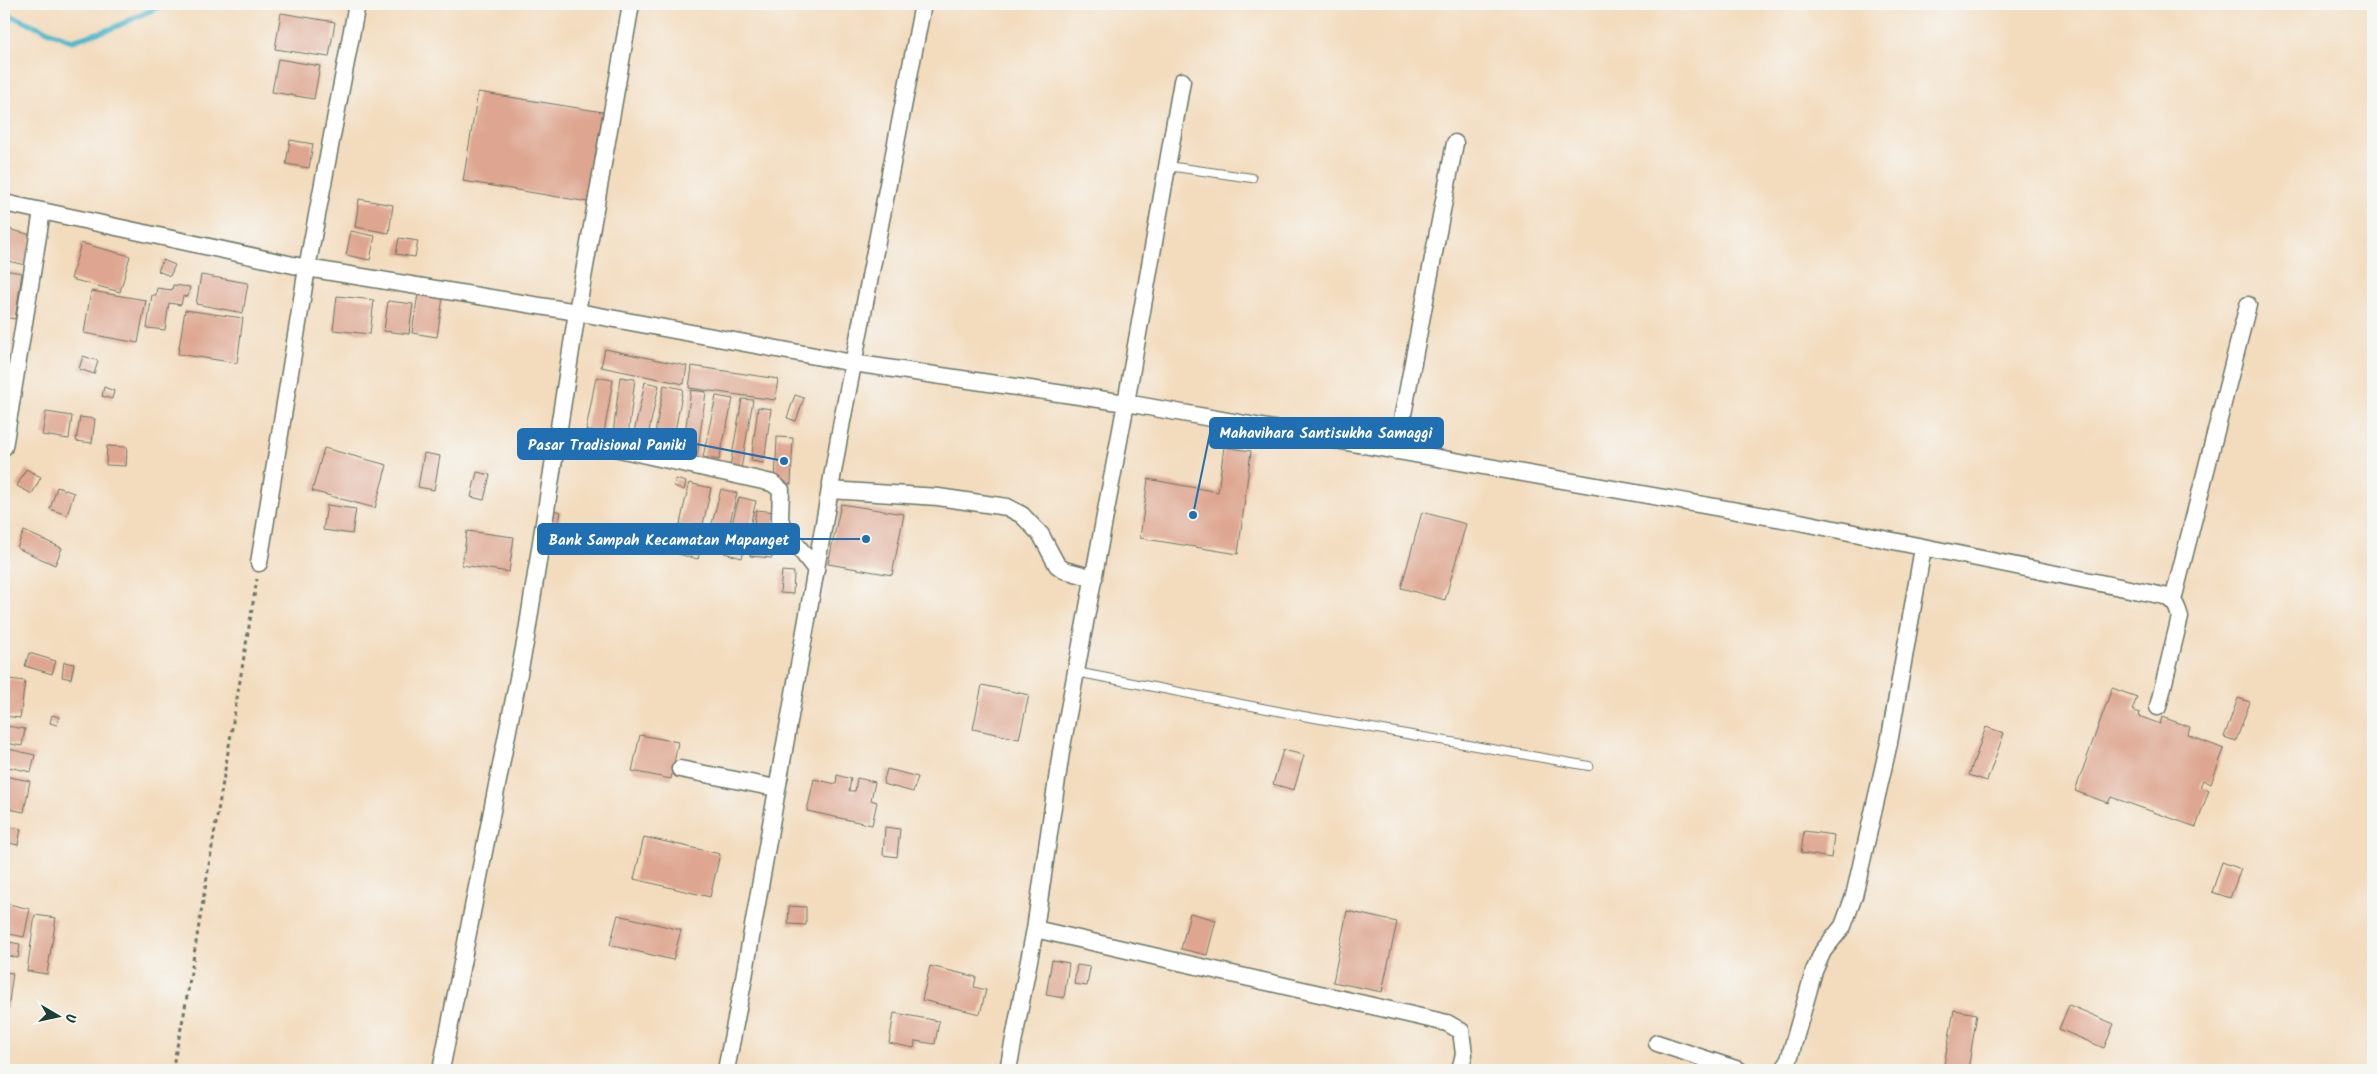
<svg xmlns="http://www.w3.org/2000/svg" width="2377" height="1074" viewBox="0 0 2377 1074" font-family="Kalam,sans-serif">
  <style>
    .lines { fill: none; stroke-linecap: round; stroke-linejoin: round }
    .stream { stroke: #4cb7c9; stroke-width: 5.5 }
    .building { fill: #dea690 }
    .service-casing { stroke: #697464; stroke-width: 10 }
    .minor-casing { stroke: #697464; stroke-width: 19 }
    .path { stroke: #697464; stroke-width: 3; stroke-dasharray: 4 4; stroke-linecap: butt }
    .service { stroke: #fff; stroke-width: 8 }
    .minor { stroke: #fff; stroke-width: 16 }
    .leader { fill: none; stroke: #1f6fb2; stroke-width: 2 }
    .callout-dot { fill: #1f6fb2; stroke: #f6f6f2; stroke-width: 2 }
    .callout { fill: #1f6fb2; stroke: #1f6fb2; stroke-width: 2 }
    .callout-label { font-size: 15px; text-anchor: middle; font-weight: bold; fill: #fff }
  </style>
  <rect width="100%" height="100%" fill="#f6f6f2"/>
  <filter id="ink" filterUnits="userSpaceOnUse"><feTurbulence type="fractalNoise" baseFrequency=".02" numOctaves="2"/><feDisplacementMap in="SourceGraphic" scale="10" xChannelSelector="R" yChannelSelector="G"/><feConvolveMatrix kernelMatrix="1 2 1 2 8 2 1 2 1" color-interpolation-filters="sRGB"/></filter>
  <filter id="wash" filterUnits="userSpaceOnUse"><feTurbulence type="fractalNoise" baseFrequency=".0096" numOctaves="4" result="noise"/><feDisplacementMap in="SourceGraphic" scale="20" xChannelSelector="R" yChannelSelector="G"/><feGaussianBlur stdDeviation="1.12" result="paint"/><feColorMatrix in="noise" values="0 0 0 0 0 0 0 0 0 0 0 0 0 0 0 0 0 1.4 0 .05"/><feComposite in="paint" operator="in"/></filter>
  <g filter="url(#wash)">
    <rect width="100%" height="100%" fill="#f3dbbd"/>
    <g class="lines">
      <path class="stream" d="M 4,13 L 72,41 L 113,28 L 165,4"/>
    </g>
    <g id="blocks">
      <path class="building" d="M 281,13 L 335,22 L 329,57 L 275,49 Z
        M 278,59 L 320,66 L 314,99 L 272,92 Z
        M 478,92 L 603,112 L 588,202 L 463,181 Z
        M 290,140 L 313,144 L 309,168 L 286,164 Z
        M 359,199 L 393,205 L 389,233 L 355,227 Z
        M 4,228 L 32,235 L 25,265 L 4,260 Z
        M 351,231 L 375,236 L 370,260 L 346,255 Z
        M 399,238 L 418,241 L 415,257 L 396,254 Z
        M 81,243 L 130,256 L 120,292 L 71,279 Z
        M 163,260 L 175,265 L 170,276 L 158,271 Z
        M 4,270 L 22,273 L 15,319 L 4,317 L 7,293 L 4,293 Z
        M 201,275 L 248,283 L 243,313 L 196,304 Z
        M 173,285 L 190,287 L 188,297 L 183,296 L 181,305 L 169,303 L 165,330 L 147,328 L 152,295 L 156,295 L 157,288 L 172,290 Z
        M 419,287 L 444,291 L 437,337 L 412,333 Z
        M 91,291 L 146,300 L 138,343 L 84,333 Z
        M 337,296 L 374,300 L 370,334 L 333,330 Z
        M 388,301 L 413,304 L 409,334 L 384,331 Z
        M 185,310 L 243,318 L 237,363 L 178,354 Z
        M 605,349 L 687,366 L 684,384 L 601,367 Z
        M 83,356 L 98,361 L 94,374 L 79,369 Z
        M 692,366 L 778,379 L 775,400 L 689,388 Z
        M 596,377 L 613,380 L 604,433 L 586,430 Z
        M 620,377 L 635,379 L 627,444 L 612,442 Z
        M 645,382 L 659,385 L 645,449 L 631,446 Z
        M 664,385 L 683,389 L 673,442 L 654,438 Z
        M 104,387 L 114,391 L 112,399 L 102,396 Z
        M 691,390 L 706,392 L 697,456 L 682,454 Z
        M 795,395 L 804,398 L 796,421 L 787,418 Z
        M 716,396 L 733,399 L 719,460 L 703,457 Z
        M 742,399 L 753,400 L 741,469 L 730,467 Z
        M 758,407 L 771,409 L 764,463 L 751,461 Z
        M 46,412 L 72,416 L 69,439 L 42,435 Z
        M 80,417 L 95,419 L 92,443 L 76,441 Z
        M 777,437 L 793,438 L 791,484 L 775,483 Z
        M 107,446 L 127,447 L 126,466 L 106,465 Z
        M 1224,447 L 1251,451 L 1238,554 L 1140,538 L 1148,479 L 1218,492 Z
        M 324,448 L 387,465 L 375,508 L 312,491 Z
        M 424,453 L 440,456 L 434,490 L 418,487 Z
        M 26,469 L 41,477 L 32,494 L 17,486 Z
        M 477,472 L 490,475 L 484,500 L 471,497 Z
        M 676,479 L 686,482 L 684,490 L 674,486 Z
        M 689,483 L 711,488 L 702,529 L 680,524 Z
        M 57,487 L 74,493 L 67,515 L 50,509 Z
        M 721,489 L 737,493 L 728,531 L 711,527 Z
        M 739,497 L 756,501 L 742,558 L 724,553 Z
        M 841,504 L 904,514 L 892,575 L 828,564 Z
        M 327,505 L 356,509 L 352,534 L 323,530 Z
        M 550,509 L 561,512 L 555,539 L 544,537 Z
        M 756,510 L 777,512 L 772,558 L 750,556 Z
        M 1422,512 L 1466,524 L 1445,600 L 1401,588 Z
        M 24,531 L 62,548 L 55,565 L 17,548 Z
        M 467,531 L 514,537 L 509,572 L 462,565 Z
        M 681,540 L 702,545 L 698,559 L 678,554 Z
        M 782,571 L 794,572 L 793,594 L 780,593 Z
        M 29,653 L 56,661 L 52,674 L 25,666 Z
        M 64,662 L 74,664 L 71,679 L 62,677 Z
        M 9,679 L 25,681 L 20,718 L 4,716 Z
        M 982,685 L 1029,695 L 1019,739 L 973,729 Z
        M 2112,688 L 2137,697 L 2132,710 L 2140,713 L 2139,716 L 2160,724 L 2162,717 L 2190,727 L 2188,735 L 2224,749 L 2211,784 L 2203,780 L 2200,787 L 2209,790 L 2196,827 L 2111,797 L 2108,803 L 2075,791 Z
        M 2238,698 L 2250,702 L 2236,741 L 2224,737 Z
        M 52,715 L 59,717 L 57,725 L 50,723 Z
        M 7,726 L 25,729 L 22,746 L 5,743 Z
        M 1986,727 L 2004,733 L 1987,781 L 1969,775 Z
        M 640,735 L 678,742 L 671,779 L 632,771 Z
        M 4,748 L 35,755 L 31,772 L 4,766 Z
        M 1283,750 L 1304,755 L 1294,790 L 1273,784 Z
        M 887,769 L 918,777 L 913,792 L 883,784 Z
        M 837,775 L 851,779 L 849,791 L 855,791 L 857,778 L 875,782 L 871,800 L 877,802 L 872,825 L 807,811 L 814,779 L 836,784 Z
        M 4,776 L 30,781 L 24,812 L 4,808 Z
        M 4,826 L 21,829 L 18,845 L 4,842 Z
        M 885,827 L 900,829 L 897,857 L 883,855 Z
        M 1804,831 L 1834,835 L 1831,858 L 1801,853 Z
        M 644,837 L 720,854 L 710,897 L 634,879 Z
        M 2222,862 L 2241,869 L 2230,898 L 2212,892 Z
        M 4,903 L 30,909 L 24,937 L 4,933 Z
        M 789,906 L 806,907 L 806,925 L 788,924 Z
        M 1347,911 L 1397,922 L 1382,992 L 1333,982 Z
        M 1190,913 L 1216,920 L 1207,955 L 1181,949 Z
        M 35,915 L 56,918 L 47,974 L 27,971 Z
        M 618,915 L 681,930 L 673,960 L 610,945 Z
        M 4,941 L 20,944 L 18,958 L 4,955 Z
        M 1052,960 L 1069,963 L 1064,998 L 1046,995 Z
        M 1077,965 L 1090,967 L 1087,986 L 1074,984 Z
        M 930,966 L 976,977 L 974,987 L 986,990 L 980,1014 L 922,1000 Z
        M 4,972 L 13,973 L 8,1009 L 4,1008 Z
        M 2069,1005 L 2114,1024 L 2104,1048 L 2059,1029 Z
        M 1954,1010 L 1977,1014 L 1968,1070 L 1943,1070 Z
        M 894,1013 L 939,1021 L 935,1044 L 915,1041 L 914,1048 L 889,1043 Z"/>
    </g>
  </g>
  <g filter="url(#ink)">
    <use href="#blocks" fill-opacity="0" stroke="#697464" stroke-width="1"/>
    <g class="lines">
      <g class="service-casing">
        <path id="service" d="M 1168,166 L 1252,178
          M 1076,672 L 1303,716 L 1589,766"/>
      </g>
      <g class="minor-casing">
        <path id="minor" d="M 4,203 L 42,211
          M 557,439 L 573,443 L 601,445 L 772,483 L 781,490 L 780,519 L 783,527 L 816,570
          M 4,447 L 42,211 L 307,268 L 577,312 L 853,363 L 1126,403 L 1800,522 L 2164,596 C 2175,601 2177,606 2180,617 L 2158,707
          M 1396,451 L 1455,143
          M 830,490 L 938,497 L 1007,507 L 1022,515 L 1041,535 L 1057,565 L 1064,570 L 1094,578
          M 259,563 L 307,268 L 357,4
          M 2173,600 L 2248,305
          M 680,769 L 776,788
          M 1035,929 L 1447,1023 L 1461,1031 L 1464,1054 L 1460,1070
          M 1657,1043 L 1739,1070
          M 441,1070 L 526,638 L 577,312 L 631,4
          M 726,1070 L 743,983 L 842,421 L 923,4
          M 1008,1070 L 1035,929 L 1061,752 L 1126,403 L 1182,81
          M 1783,1070 L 1788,1063 L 1814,971 L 1823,951 L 1843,926 L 1854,896 L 1889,743 L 1923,548"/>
      </g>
      <path class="path" d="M 172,1070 L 184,1014 L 257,579"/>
      <use href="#service" class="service"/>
      <use href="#minor" class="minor"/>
    </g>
  </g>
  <path class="leader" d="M1193 515L1210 433M784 461L696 444M866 539L799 539"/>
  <g class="callout-dot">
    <circle cx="1193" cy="515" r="5"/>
    <circle cx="784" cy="461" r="5"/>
    <circle cx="866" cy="539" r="5"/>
  </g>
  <g class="callout">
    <rect x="1210" y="418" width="233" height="30" rx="5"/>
    <rect x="518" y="429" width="178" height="30" rx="5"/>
    <rect x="538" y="524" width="261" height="30" rx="5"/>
  </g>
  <g class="callout-label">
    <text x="1326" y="438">Mahavihara Santisukha Samaggi</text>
    <text x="607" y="450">Pasar Tradisional Paniki</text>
    <text x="669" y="545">Bank Sampah Kecamatan Mapanget</text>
  </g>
  <rect width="2377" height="1074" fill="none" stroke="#f6f6f2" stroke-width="20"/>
  <g transform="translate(58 1016) rotate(99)" stroke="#f6f6f2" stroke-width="4" paint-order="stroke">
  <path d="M0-4L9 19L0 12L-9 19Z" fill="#1f3d34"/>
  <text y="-8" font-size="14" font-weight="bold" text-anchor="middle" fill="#1f3d34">U</text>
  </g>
</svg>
